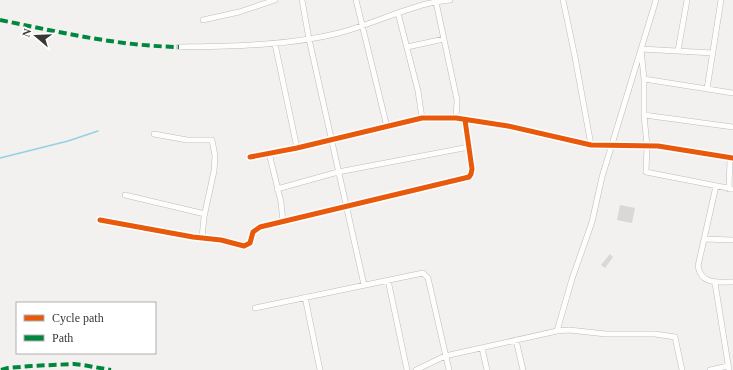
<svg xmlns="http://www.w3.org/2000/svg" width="733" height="370" viewBox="0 0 733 370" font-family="Georgia,serif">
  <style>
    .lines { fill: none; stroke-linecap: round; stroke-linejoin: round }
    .stream { stroke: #93d0e4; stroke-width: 1.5 }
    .building { fill: #d8d8d7 }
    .minor-casing { stroke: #bebcba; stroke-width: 6 }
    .minor { stroke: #fdfdfd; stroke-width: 5 }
    .quiet { stroke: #00873e; stroke-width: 4; stroke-dasharray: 8 4; stroke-linecap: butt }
    .cycleway-casing { stroke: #fff; stroke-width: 8 }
    .cycleway { stroke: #e8590c; stroke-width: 5 }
  </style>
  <rect width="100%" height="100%" fill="#f3f1ef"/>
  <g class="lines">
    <path class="stream" d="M 0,158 L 68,141 L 98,131"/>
  </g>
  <path class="building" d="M 620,205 L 635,208 L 632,223 L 617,220 Z
    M 610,254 L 613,257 L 605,268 L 601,265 Z"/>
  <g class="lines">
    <g class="minor-casing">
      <path id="minor" d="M 302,0 L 309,39 L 364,285
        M 356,0 L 387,127
        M 563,0 L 575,57 L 591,145
        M 436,2 L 457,100 L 456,118
        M 398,13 L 418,91 L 422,118
        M 203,20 L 239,12 L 275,0
        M 275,44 L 297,148
        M 179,47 C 233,46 287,46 339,33 C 369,25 396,12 426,4 C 434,2 442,1 450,0
        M 407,47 L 444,39
        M 678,51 L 687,0
        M 713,53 L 641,49 L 644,79 L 644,115 L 647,146 L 646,172 L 733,189
        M 644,79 L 733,93
        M 707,89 L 721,0
        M 644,115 L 733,127
        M 154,134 L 187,140 L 212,140 L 215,156 L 214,171 L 204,217 L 202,238
        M 269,153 L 281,202 L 283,222
        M 250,157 L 297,148 L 422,118 L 456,118 L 508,126 L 591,145 L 658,146 L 733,158
        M 716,186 L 698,266 C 701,285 718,282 733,282
        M 277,189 L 338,172 L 469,147
        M 729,189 L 730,158
        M 125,195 L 205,214
        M 100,220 L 193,237 L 221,240 L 244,246 L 250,243 L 253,232 L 260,227 L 469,177 L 471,174 L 472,169 L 465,120
        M 704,239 L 733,240
        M 388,280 L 407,370
        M 715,283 L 729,370
        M 305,297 L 320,370
        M 255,308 L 423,273 L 428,278 L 449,370
        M 557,331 L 572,279 L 592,222 L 602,177 L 656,0
        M 516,340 L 523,370
        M 482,348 L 487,370
        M 416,370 L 445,356 L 557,331 L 569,330 L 606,334 L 655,334 L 675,337 L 682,370
        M 710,370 L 728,366"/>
    </g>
    <use href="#minor" class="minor"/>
    <path class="quiet" d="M 0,20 C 59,32 118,46 179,47
      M 1,370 L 8,368 L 31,366 L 74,364 L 83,365 L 111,370"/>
    <g class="cycleway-casing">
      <path id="cycleway" d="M 250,157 L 297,148 L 422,118 L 456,118 L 508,126 L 591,145 L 658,146 L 733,158
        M 100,220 L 193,237 L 221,240 L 244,246 L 250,243 L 253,232 L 260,227 L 469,177 L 471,174 L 472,169 L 465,120"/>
    </g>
    <use href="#cycleway" class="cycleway"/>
  </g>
  <rect x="16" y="302" width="140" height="52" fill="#ffffff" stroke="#b0afaf"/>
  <rect x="24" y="315" width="20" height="6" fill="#e8590c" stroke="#b0afaf"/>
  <text x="52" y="322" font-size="12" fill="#3a3837">Cycle path</text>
  <rect x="24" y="335" width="20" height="6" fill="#00873e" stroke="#b0afaf"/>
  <text x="52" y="342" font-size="12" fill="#3a3837">Path</text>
  <g transform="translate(36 36) rotate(289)" stroke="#ffffff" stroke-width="3" paint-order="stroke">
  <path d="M0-3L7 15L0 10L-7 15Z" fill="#3a3837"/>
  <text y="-6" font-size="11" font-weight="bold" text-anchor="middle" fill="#3a3837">N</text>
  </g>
</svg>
